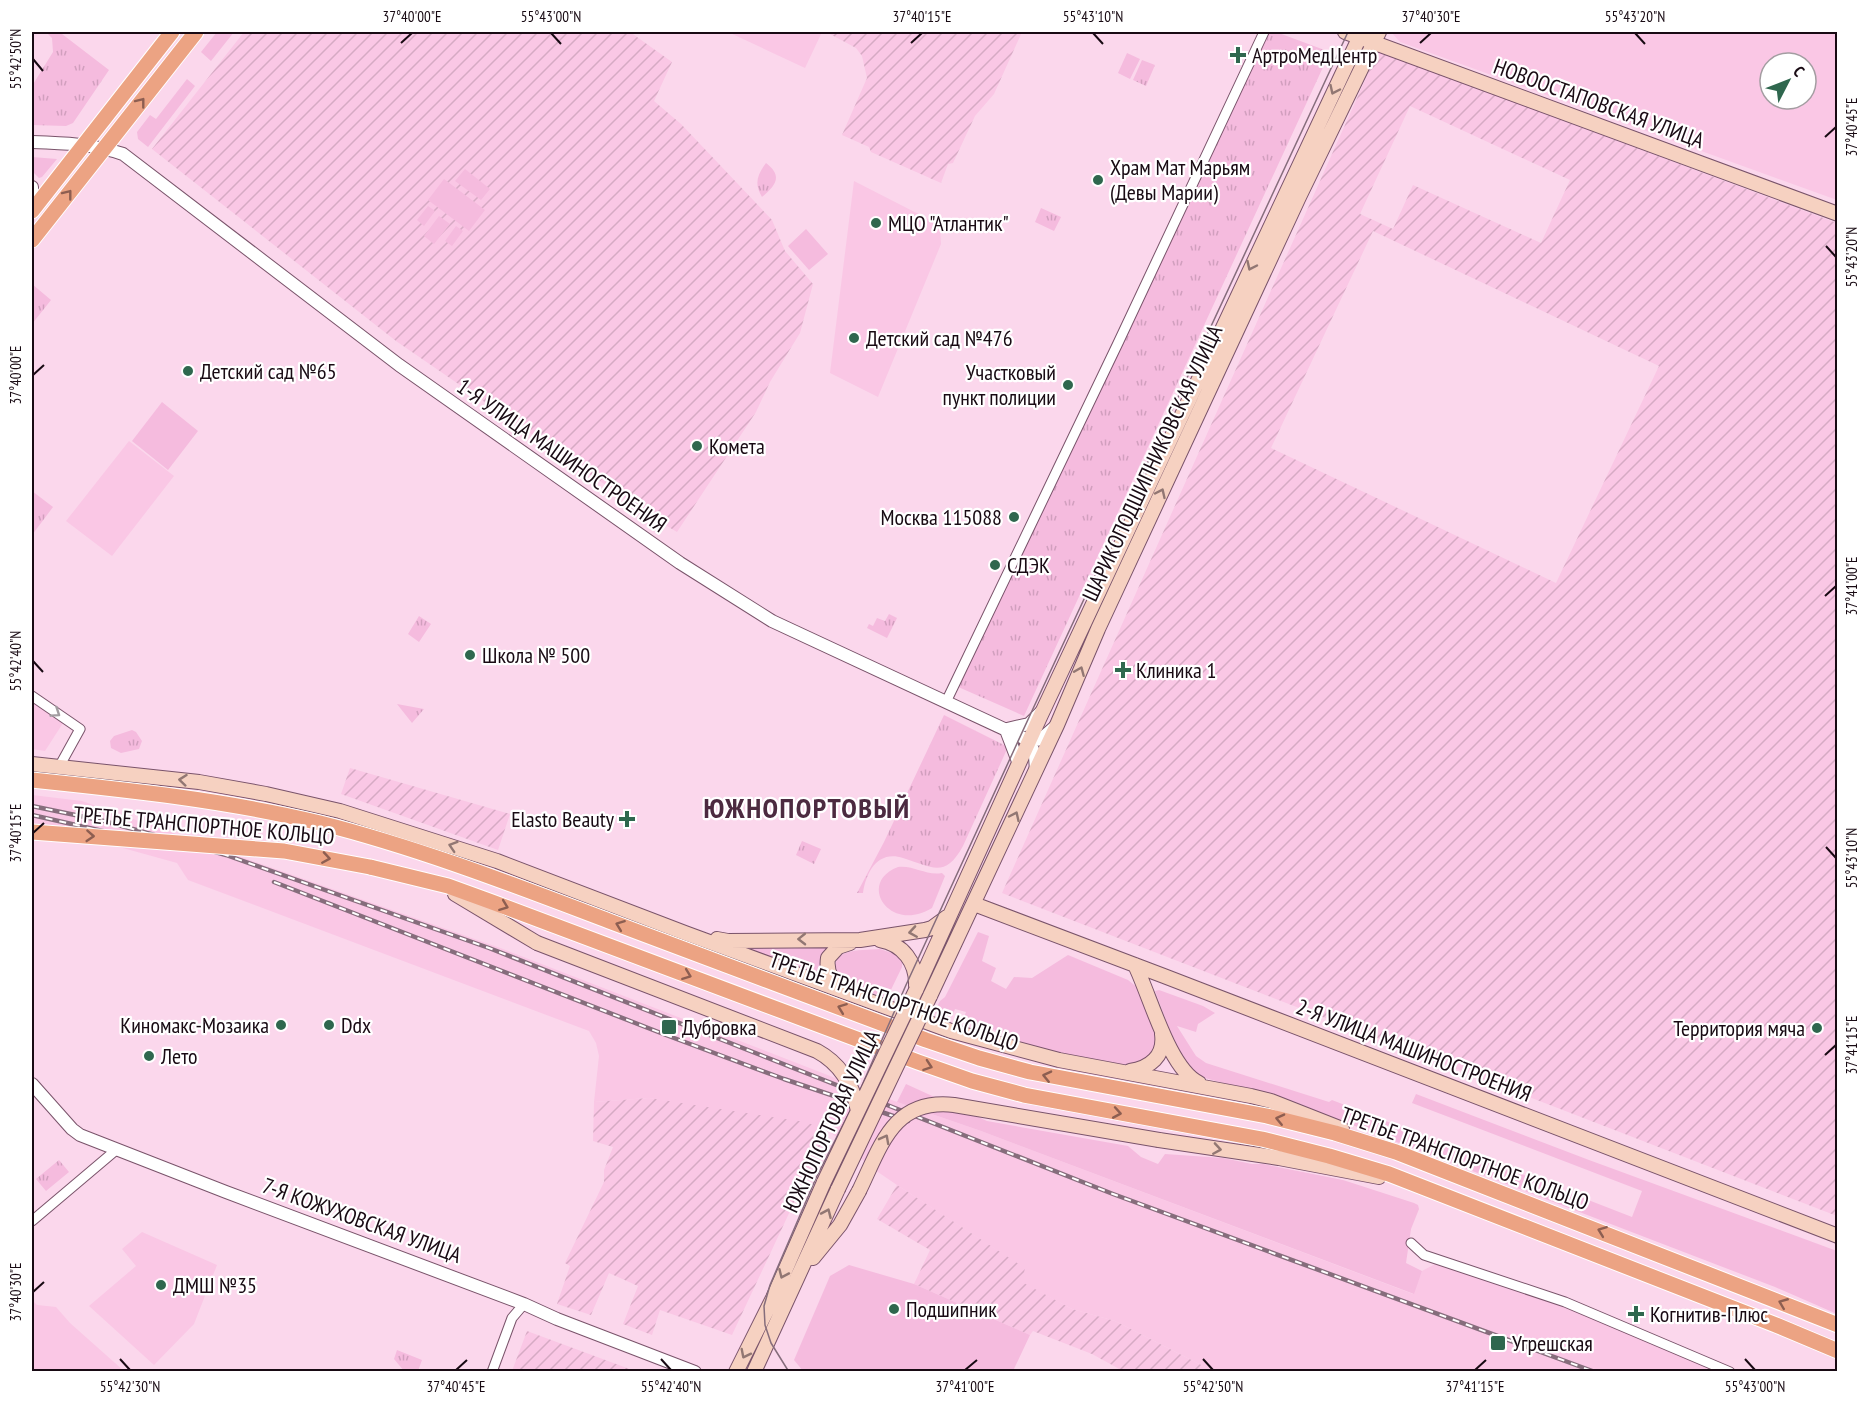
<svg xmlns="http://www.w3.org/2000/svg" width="1869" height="1403" viewBox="0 0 1869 1403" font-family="'PT Sans Narrow',sans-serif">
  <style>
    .built { fill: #fac7e5; fill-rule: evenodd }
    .industrial { fill: url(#industrial-furrows); fill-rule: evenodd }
    .grass { fill: #f5bbde }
    .park { fill: url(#park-tufts) }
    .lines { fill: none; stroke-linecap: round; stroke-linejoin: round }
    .minor-casing { stroke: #79536a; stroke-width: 11 }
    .tertiary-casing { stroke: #79536a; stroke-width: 14 }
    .secondary-casing { stroke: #79536a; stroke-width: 16 }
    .primary-casing { stroke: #fff; stroke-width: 17 }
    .minor { stroke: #fff; stroke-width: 9 }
    .tertiary { stroke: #fff; stroke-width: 12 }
    .secondary { stroke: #f6d1c1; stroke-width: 14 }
    .primary { stroke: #eca383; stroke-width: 15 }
    .tram { stroke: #866d7c; stroke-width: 1.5 }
    .rail-casing { stroke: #866d7c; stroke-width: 4.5 }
    .rail { stroke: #fff; stroke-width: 2; stroke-dasharray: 7; stroke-linecap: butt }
    .secondary-bridge-casing { stroke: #79536a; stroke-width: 16; stroke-linecap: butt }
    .primary-bridge-casing { stroke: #fff; stroke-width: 17; stroke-linecap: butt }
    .secondary-bridge { stroke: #f6d1c1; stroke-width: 14 }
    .primary-bridge { stroke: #eca383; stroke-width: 15 }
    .oneway { stroke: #927773 }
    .oneway2 { stroke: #8d5e51 }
    .oneway3 { stroke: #a39da1 }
    .ticks { fill: none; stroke: #180a13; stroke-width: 2 }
    .poi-dot { fill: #2f674e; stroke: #fff; stroke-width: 2 }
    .labels { text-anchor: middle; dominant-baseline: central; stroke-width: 4.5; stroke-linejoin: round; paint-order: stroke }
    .poi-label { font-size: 22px; fill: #180a13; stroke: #fff; text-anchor: start }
    .street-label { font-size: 22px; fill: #180a13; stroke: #fff }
    .district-label { font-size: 28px; font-weight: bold; letter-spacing: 1.5px; fill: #4c2a40; stroke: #fff }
    .neatline { fill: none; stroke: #180a13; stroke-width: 2 }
    .ticks-label { font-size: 15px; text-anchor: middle; fill: #180a13 }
  </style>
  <defs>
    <pattern id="industrial-furrows" width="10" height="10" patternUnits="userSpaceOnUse" patternTransform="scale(1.5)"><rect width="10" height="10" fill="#fac7e5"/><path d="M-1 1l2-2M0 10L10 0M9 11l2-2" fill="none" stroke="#d6aac4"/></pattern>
    <pattern id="park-tufts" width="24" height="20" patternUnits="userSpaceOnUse" patternTransform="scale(1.5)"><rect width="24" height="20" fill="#f5bbde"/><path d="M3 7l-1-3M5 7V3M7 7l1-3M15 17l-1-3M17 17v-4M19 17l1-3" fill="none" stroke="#d19fbe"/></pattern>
  </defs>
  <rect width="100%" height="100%" fill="#fbd7ec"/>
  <path class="built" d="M 728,32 L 822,32 L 805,68 Z
    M 1392,33 L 1837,32 L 1837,200 L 1400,42 ZM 1770,63 L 1806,63 L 1806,99 L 1770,99 Z
    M 854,181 L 940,225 L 941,244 L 878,397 L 830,373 Z
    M 129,441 L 174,476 L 112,556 L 66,521 Z
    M 32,701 L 63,723 L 45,751 L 32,749 Z
    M 32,795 L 82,801 L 503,949 L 897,1102 L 981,1131 L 1413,1294 L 1422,1271 L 1437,1263 L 1562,1305 L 1727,1371 L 1213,1371 L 1115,1321 L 1072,1309 L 1021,1282 L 1024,1268 L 897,1185 L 872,1168 L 828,1130 L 649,1098 L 594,1102 L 599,1056 L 596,1043 L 589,1031 L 188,880 L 177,863 L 47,827 L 32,825 Z
    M 142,1232 L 217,1265 L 194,1324 L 154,1365 L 89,1306 L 136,1266 L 122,1249 Z
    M 32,1300 L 37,1305 L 56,1307 L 70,1323 L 124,1371 L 32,1371 Z"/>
  <path class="industrial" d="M 244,32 L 630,32 L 672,62 L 654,101 L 681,124 L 772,220 L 785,251 L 813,284 L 800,333 L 770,382 L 756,412 L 677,532 L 652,517 L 396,341 L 152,149 Z
    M 829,32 L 1022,32 L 994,94 L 975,116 L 953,163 L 948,164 L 941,183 L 871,152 L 869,147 L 842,135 L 867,78 L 862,56 L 856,48 L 828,33 Z
    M 1378,51 L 1837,223 L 1837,1216 L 1002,893 ZM 1410,106 L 1570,180 L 1541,243 L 1413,185 L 1393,229 L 1360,214 ZM 1373,231 L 1659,366 L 1556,583 L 1271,448 Z
    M 350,768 L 510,814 L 498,850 L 341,794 Z
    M 649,1098 L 805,1122 L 828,1130 L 732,1335 L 660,1310 L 652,1335 L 623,1324 L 638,1286 L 609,1273 L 591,1315 L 557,1304 L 570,1266 L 565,1263 L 604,1182 L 604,1170 L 613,1147 L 593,1141 L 594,1102 Z
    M 897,1185 L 1025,1268 L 1022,1282 L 1072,1309 L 1115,1321 L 1213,1371 L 1123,1371 L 1092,1354 L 1033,1331 L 1030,1335 L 914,1284 L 930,1250 L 877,1219 Z
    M 527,1331 L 635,1371 L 512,1371 Z"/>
  <path class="grass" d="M 217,32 L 234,32 L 211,61 L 201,52 Z
    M 1127,53 L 1140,59 L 1130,79 L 1118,73 Z
    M 187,79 L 195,86 L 148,147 L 138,139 L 137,132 L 150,115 L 156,119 Z
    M 32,157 L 57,159 L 42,177 L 39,178 L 32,171 Z
    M 465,169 L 490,189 L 481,200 L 455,181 Z
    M 444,179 L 485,210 L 469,231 L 428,200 Z
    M 428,206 L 435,211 L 424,226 L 417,220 Z
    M 439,216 L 450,224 L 434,244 L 424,236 Z
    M 456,226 L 463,231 L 452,246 L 445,241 Z
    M 806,229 L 828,254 L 809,270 L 788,246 Z
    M 162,402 L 198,431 L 168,470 L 132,441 Z
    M 898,867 C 914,865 926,876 942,873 L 945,876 L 932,908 C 890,934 856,883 898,867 Z
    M 978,932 L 989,936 L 982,961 L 996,968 L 991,981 L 1006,989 L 1014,977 L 1032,978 L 1068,955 L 1128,980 L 1138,988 L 1156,1037 C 1157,1058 1137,1065 1120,1065 L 1060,1054 L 1029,1046 L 1005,1033 L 963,1020 L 966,1012 L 955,1009 L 952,1017 L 934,1013 L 940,1001 L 945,997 Z
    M 832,947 L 827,978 L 745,948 Z
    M 880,949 L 895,954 L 902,962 L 902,967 L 887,998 C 873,993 830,982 836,962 C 838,957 842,954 846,953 C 857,949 869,950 880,949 Z
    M 1159,990 L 1203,1006 L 1215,1013 L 1198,1024 L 1196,1032 L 1177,1026 L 1196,1056 L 1206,1063 L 1329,1102 L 1332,1100 L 1632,1217 L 1642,1191 L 1412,1103 L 1416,1094 L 1589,1160 L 1837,1251 L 1837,1314 L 1775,1287 L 1321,1113 L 1272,1096 L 1201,1077 L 1190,1071 L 1176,1047 L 1155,991 Z
    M 906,1084 L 987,1121 L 1128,1146 L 1141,1157 L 1158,1164 L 1165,1154 L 1223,1158 L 1252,1164 L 1263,1164 L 1343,1180 L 1414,1203 L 1418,1205 L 1419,1209 L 1411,1229 L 1406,1263 L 1422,1271 L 1414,1294 L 981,1131 L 897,1102 Z
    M 849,1265 L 914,1284 L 1030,1335 L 1013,1371 L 803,1371 L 794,1360 L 830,1276 Z"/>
  <path class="park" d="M 49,32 L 63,32 L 62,34 L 109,70 L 73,123 L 66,126 L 32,125 L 32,86 L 53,52 L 52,38 L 47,33 Z
    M 1269,32 L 1276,32 L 1330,52 L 1024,716 L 956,686 Z
    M 1142,60 L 1155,65 L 1146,86 L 1133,80 Z
    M 766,163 C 783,176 776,185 762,197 C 754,184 757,175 766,163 Z
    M 1041,208 L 1061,217 L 1054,231 L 1035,222 Z
    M 32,284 L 51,300 L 32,324 Z
    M 32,491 L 53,507 L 32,535 Z
    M 889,614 L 897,618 L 887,638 L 867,628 L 869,624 L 873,626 L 877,618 L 885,621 Z
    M 419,616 L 431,624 L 419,642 L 408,634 Z
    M 397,704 L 424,709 L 412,723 Z
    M 944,715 L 1008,747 L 963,846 C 945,879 932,867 903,858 C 877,850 866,873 863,893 L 857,893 L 884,842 Z
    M 132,730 L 136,732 L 142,741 L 139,749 L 121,753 L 111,748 L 110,741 L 114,736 Z
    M 802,841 L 821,849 L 814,864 L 796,855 Z
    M 59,1160 L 69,1172 L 46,1191 L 36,1179 Z
    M 397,1350 L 422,1360 L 418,1371 L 404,1371 L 394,1359 Z"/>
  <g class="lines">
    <g class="minor-casing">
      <path id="minor" d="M 32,696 L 80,729 L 59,767
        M 946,702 L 1119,341 L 1264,32
        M 32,1221 L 116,1150
        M 1411,1243 L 1424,1255 L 1565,1302 L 1730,1372
        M 492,1372 L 512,1318 L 524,1304"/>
    </g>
    <g class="tertiary-casing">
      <path id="tertiary" d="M 32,142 C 63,143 93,144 123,154 L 399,365 L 680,563 L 772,621 L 1030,741
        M 32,187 L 32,201
        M 1007,729 L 1029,724 L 1041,712
        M 1006,730 L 1019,764
        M 1030,741 L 1041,739 L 1057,725
        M 1030,741 L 1035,756 L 1036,771
        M 32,1084 L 72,1129 L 80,1135 L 226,1192 L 524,1304 L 557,1319 L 695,1372"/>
    </g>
    <g class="secondary-casing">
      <path id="secondary" d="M 1345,32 L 1838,214
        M 32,764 L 199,782 L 266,794 L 340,811 L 497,861 L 685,933 L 951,1031 L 1059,1060 L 1251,1096 L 1271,1101 L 1342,1129
        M 455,894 L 537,943
        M 974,904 L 1164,976 L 1838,1236
        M 717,939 L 728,941 L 860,940 L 925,930 L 932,928 L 947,917
        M 880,940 C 903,944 917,963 916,986
        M 1135,965 C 1150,995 1169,1069 1199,1083
        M 842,988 C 831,981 826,971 828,958 L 838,947 L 850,943
        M 916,990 L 1040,717 L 1362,32
        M 930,996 L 1057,725 L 1098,629 L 1299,197 L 1379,32
        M 1130,1071 C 1150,1068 1165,1056 1162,1034
        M 1159,1140 L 1279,1158 L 1379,1177
        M 813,1258 L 840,1225 L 859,1191
        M 736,1372 L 773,1298 L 824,1182
        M 754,1372 L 838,1189"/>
    </g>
    <g class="primary-casing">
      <path id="primary" d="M 32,211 L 172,32
        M 32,240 L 196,32
        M 32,780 C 128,790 225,800 320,823 C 419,848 514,885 609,921 C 715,961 820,1000 926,1040 L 979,1058 L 1030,1072 L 1267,1116 L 1335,1133 L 1396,1152 L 1838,1325
        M 370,867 L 448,886 L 492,902 L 918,1062 L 972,1081 L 1024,1095 L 1262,1139 L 1329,1156 L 1389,1174 L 1776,1325 L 1838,1351"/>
    </g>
    <use href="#minor" class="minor"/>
    <use href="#tertiary" class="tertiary"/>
    <use href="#secondary" class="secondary"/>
    <use href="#primary" class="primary"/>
    <path class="tram" d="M 789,1372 L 771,1343 L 765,1325 L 764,1306 L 770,1285 L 816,1178 L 856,1099 L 906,985 L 1031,713 L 1348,32"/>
    <g class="rail-casing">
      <path id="rail" d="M 32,806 L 104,821 L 226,855 L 489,948 L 1113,1194 L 1595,1372
        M 32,815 L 151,842
        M 274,882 L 666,1035 L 784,1079 L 908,1121"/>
    </g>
    <use href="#rail" class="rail"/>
    <g class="secondary-bridge-casing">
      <path id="secondary-bridge" d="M 537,943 L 817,1051 C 841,1064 853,1085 858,1111
        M 824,1182 L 916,990
        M 838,1189 L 930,996
        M 859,1191 C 881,1146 893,1098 954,1105 L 1159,1140"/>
    </g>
    <g class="primary-bridge-casing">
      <path id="primary-bridge" d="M 32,832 L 284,851 L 370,867"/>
    </g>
    <use href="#secondary-bridge" class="secondary-bridge"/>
    <use href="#primary-bridge" class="primary-bridge"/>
  </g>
  <defs><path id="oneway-chevron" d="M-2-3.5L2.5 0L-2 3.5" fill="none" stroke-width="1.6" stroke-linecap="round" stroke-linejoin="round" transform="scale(1.5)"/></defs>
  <g class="oneway">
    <use href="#oneway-chevron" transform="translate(1334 90) rotate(115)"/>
    <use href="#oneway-chevron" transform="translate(1251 266) rotate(115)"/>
    <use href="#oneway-chevron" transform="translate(1161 493) rotate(-65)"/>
    <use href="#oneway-chevron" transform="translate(1080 671) rotate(-67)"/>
    <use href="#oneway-chevron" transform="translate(183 780) rotate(-174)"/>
    <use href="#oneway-chevron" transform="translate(1015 816) rotate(-65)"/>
    <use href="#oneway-chevron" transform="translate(453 846) rotate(-162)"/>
    <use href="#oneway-chevron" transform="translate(913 932) rotate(171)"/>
    <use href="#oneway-chevron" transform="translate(802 939) rotate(179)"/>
    <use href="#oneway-chevron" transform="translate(885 1139) rotate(-62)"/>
    <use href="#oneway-chevron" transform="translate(1217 1149) rotate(9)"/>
    <use href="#oneway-chevron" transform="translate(827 1213) rotate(-66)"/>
    <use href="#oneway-chevron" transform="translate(783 1274) rotate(114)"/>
    <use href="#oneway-chevron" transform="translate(745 1354) rotate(117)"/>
  </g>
  <g class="oneway2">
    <use href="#oneway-chevron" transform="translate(141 102) rotate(-52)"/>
    <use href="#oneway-chevron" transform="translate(68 194) rotate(-52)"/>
    <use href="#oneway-chevron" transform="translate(90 836) rotate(4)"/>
    <use href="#oneway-chevron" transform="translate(326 858) rotate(9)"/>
    <use href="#oneway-chevron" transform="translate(504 906) rotate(21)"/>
    <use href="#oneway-chevron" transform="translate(620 925) rotate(-159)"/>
    <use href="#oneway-chevron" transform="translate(687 975) rotate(21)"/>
    <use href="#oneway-chevron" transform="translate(842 1008) rotate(-159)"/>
    <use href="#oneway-chevron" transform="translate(928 1066) rotate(19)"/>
    <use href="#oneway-chevron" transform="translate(1047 1076) rotate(-167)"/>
    <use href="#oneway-chevron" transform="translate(1117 1113) rotate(10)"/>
    <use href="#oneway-chevron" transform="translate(1280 1119) rotate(-167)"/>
    <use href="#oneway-chevron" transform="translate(1602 1231) rotate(-159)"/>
    <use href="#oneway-chevron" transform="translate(1783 1303) rotate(-158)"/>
  </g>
  <use class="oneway3" href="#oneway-chevron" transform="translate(56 713) rotate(34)"/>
  <path class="ticks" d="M 551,33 L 561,44M 1093,33 L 1103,44M 1635,33 L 1645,44M 401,43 L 412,33M 911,43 L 922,33M 1420,43 L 1431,33M 33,59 L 43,71M 1825,137 L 1836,127M 1826,246 L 1836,257M 33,375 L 44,365M 1825,596 L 1836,586M 33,661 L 43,672M 33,833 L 44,823M 1826,847 L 1836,858M 1825,1055 L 1836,1045M 33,1292 L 44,1282M 120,1359 L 130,1370M 661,1359 L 671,1370M 1203,1359 L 1213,1370M 1745,1359 L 1755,1370M 456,1370 L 467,1360M 965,1370 L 977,1360M 1475,1370 L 1486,1360"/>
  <g class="poi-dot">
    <path d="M1235 46h6v6h6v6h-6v6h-6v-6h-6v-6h6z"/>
    <circle cx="1098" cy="180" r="6"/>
    <circle cx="876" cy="223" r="6"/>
    <circle cx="854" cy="338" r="6"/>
    <circle cx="188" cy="371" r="6"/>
    <circle cx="1068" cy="385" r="6"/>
    <circle cx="697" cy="446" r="6"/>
    <circle cx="1014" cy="517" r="6"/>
    <circle cx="995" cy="565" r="6"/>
    <circle cx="470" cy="655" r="6"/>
    <path d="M1120 661h6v6h6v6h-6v6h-6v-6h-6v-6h6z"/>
    <path d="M624 810h6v6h6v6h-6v6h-6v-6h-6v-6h6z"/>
    <circle cx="281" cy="1025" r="6"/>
    <circle cx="329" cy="1025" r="6"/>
    <rect x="661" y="1019" width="16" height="16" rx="3"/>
    <circle cx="1817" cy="1028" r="6"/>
    <circle cx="149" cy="1056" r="6"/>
    <circle cx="161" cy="1285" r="6"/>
    <circle cx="894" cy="1309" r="6"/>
    <path d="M1633 1305h6v6h6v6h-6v6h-6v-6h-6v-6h6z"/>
    <rect x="1490" y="1335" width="16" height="16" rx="3"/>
  </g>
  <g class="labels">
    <g class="poi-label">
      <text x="1252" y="55">АртроМедЦентр</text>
      <text x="1110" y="167">Храм Мат Марьям<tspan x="1110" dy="25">(Девы Марии)</tspan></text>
      <text x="888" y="223">МЦО "Атлантик"</text>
      <text x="866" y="338">Детский сад №476</text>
      <text x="200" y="371">Детский сад №65</text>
      <text x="1056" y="372" text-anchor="end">Участковый<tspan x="1056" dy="25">пункт полиции</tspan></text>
      <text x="709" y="446">Комета</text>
      <text x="1002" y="517" text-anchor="end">Москва 115088</text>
      <text x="1007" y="565">СДЭК</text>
      <text x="482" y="655">Школа № 500</text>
      <text x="1136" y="670">Клиника 1</text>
      <text x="614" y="819" text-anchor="end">Elasto Beauty</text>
      <text x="269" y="1025" text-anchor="end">Киномакс-Мозаика</text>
      <text x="341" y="1025">Ddx</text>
      <text x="682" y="1027">Дубровка</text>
      <text x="1805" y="1028" text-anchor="end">Территория мяча</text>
      <text x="161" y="1056">Лето</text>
      <text x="173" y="1285">ДМШ №35</text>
      <text x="906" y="1309">Подшипник</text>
      <text x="1650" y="1314">Когнитив-Плюс</text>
      <text x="1512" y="1343">Угрешская</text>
    </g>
    <g class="street-label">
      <text transform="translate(1599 103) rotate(20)">НОВООСТАПОВСКАЯ УЛИЦА</text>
      <text transform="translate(562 455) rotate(35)">1-Я УЛИЦА МАШИНОСТРОЕНИЯ</text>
      <text transform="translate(1152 463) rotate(-65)">ШАРИКОПОДШИПНИКОВСКАЯ УЛИЦА</text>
      <text transform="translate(204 825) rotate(5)">ТРЕТЬЕ ТРАНСПОРТНОЕ КОЛЬЦО</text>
      <text transform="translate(894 1001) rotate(19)">ТРЕТЬЕ ТРАНСПОРТНОЕ КОЛЬЦО</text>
      <text transform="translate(1414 1050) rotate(21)">2-Я УЛИЦА МАШИНОСТРОЕНИЯ</text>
      <text transform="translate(831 1121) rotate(-65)">ЮЖНОПОРТОВАЯ УЛИЦА</text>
      <text transform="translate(1465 1158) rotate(20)">ТРЕТЬЕ ТРАНСПОРТНОЕ КОЛЬЦО</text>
      <text transform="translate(362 1220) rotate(20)">7-Я КОЖУХОВСКАЯ УЛИЦА</text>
    </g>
    <g class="district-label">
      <text x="807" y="807">ЮЖНОПОРТОВЫЙ</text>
    </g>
  </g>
  <rect width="1869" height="1403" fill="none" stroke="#ffffff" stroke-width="66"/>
  <g transform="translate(1788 81) rotate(48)"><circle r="28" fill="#ffffff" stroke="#a39da1" stroke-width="1.5"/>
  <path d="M0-4.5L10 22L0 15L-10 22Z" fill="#2f674e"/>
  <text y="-9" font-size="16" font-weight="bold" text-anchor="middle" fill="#180a13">С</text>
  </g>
  <rect x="33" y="33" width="1803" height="1337" class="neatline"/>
  <g class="ticks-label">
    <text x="412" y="22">37°40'00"E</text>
    <text x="551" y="22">55°43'00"N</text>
    <text x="922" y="22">37°40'15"E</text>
    <text x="1093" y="22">55°43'10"N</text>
    <text x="1431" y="22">37°40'30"E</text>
    <text x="1635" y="22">55°43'20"N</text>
    <text transform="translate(16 59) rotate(-90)" y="5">55°42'50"N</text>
    <text transform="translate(1852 127) rotate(-90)" y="5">37°40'45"E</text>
    <text transform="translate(1852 257) rotate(-90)" y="5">55°43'20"N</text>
    <text transform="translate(16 375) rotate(-90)" y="5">37°40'00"E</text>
    <text transform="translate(1852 586) rotate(-90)" y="5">37°41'00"E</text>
    <text transform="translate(16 661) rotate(-90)" y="5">55°42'40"N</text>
    <text transform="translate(16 833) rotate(-90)" y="5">37°40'15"E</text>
    <text transform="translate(1852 858) rotate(-90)" y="5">55°43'10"N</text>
    <text transform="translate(1852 1045) rotate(-90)" y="5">37°41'15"E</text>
    <text transform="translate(16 1292) rotate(-90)" y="5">37°40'30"E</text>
    <text x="130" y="1392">55°42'30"N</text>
    <text x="456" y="1392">37°40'45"E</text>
    <text x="671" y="1392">55°42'40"N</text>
    <text x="965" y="1392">37°41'00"E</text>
    <text x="1213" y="1392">55°42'50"N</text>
    <text x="1475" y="1392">37°41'15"E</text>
    <text x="1755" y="1392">55°43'00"N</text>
  </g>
</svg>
